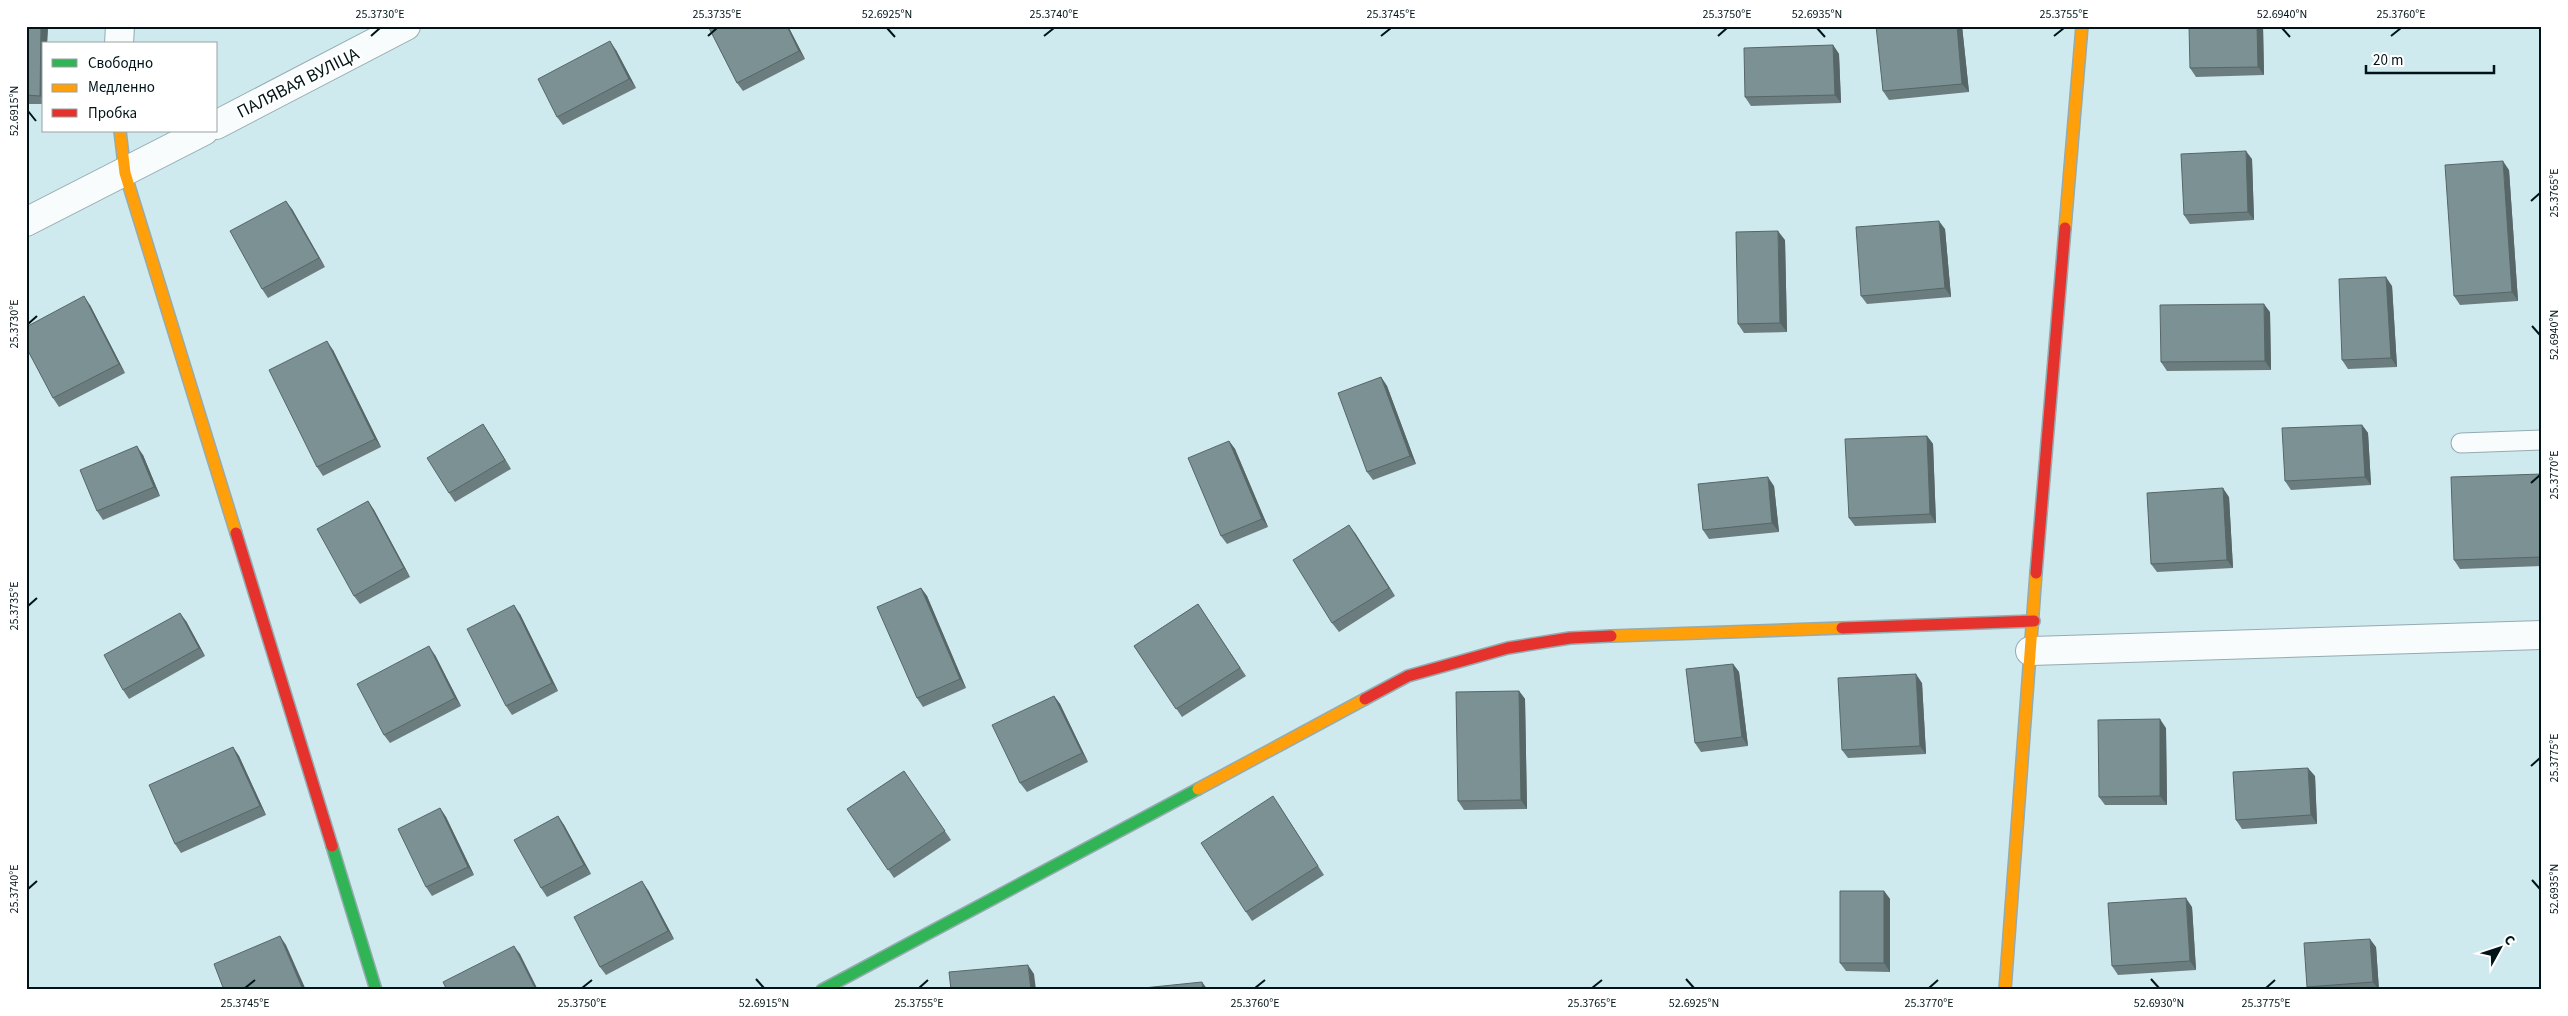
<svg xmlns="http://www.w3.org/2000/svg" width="2568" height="1016" viewBox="0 0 2568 1016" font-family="'Source Sans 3',sans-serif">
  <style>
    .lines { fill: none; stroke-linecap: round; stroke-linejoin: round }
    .lane-casing { stroke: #94abb0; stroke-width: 21 }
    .street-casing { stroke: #94abb0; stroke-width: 30 }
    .fast-casing { stroke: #94abb0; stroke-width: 14 }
    .slow-casing { stroke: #94abb0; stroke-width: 14 }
    .jam-casing { stroke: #94abb0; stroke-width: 14 }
    .lane { stroke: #f8fcfd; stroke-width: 19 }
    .street { stroke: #f8fcfd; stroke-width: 28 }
    .fast { stroke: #30b455; stroke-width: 11 }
    .slow { stroke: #ff9f0a; stroke-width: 11 }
    .jam { stroke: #e5322d; stroke-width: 11 }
    .wall { fill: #6b7d7e }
    .shaded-wall { fill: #576667 }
    .building { fill: #7c9193; stroke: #576667 }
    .ticks { fill: none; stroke: #001418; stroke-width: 2 }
    .labels { text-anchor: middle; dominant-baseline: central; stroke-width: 5; stroke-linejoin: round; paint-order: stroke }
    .street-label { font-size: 18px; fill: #001418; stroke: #fff }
    .neatline { fill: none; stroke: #001418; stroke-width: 2 }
    .ticks-label { font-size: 12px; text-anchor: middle; fill: #001418 }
  </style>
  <rect width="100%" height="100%" fill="#cfeaef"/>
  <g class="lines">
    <g class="lane-casing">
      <path id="lane" d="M 2461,443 L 2542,440"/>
    </g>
    <g class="street-casing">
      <path id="street" d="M 119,44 L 120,26
        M 216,125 L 406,26
        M 26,222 L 204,131
        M 2030,651 L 2542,635"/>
    </g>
    <g class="fast-casing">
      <path id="fast" d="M 332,846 L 376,990
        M 822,990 L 1198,789"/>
    </g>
    <g class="slow-casing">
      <path id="slow" d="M 120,131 L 125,173 L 236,533
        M 2065,228 L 2082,26
        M 1611,636 L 1842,628
        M 1198,789 L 1365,699
        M 2005,990 L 2036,573"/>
    </g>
    <g class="jam-casing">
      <path id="jam" d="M 236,533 L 332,846
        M 2036,573 L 2065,228
        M 1842,628 L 2034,621
        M 1365,699 L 1408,676 L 1508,648 L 1570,638 L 1611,636"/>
    </g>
    <use href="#lane" class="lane"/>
    <use href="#street" class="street"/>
    <use href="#fast" class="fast"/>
    <use href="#slow" class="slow"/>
    <use href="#jam" class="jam"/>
  </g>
  <path class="wall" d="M 26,26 L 48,26 L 47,44 L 44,44 L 44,104 L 26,104 Z
    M 708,26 L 788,26 L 805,59 L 743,91 L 737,83 Z
    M 1962,26 L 1969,92 L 1889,100 L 1883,91 Z
    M 2263,26 L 2264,75 L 2196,77 L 2190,68 Z
    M 1833,45 L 1839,54 L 1841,103 L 1751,106 L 1745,97 Z
    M 616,50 L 636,88 L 563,125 L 557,117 Z
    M 2252,159 L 2254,220 L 2190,224 L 2184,215 Z
    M 2509,170 L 2518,301 L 2460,305 L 2454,296 Z
    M 292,209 L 325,267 L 268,298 L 262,289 Z
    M 1945,229 L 1951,297 L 1867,304 L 1861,296 Z
    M 1785,240 L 1787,332 L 1744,333 L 1738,324 Z
    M 2392,286 L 2397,367 L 2348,369 L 2342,360 Z
    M 90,305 L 125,373 L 59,407 L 53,398 Z
    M 2270,312 L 2271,370 L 2167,371 L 2161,362 Z
    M 333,350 L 381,447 L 323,476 L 317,467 Z
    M 1381,377 L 1387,386 L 1416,464 L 1373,480 L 1367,472 Z
    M 483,424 L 511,469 L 455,502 L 449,493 Z
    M 2362,425 L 2368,433 L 2371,485 L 2291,490 L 2285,481 Z
    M 1927,436 L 1933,444 L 1936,523 L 1855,526 L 1849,518 Z
    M 1229,441 L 1235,449 L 1268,527 L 1227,544 L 1221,536 Z
    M 143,455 L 160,496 L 103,520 L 97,511 Z
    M 2542,474 L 2542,566 L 2460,569 L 2454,560 Z
    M 1774,486 L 1779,532 L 1709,539 L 1703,530 Z
    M 2229,497 L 2233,568 L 2157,572 L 2151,564 Z
    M 368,501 L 374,510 L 410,577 L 360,604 L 354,596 Z
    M 1355,533 L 1395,596 L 1339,632 L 1332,623 Z
    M 921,588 L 927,596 L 966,688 L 923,707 L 917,698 Z
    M 1198,604 L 1246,676 L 1182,717 L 1134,646 Z
    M 520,614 L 558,691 L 512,715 L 506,706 Z
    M 186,621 L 205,656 L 129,699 L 123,690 Z
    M 435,655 L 461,706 L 390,743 L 384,735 Z
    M 1733,664 L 1739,672 L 1748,746 L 1701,752 L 1695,743 Z
    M 1922,683 L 1926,754 L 1848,758 L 1842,750 Z
    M 1519,691 L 1525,699 L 1527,809 L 1464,810 L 1458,801 Z
    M 1054,696 L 1060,704 L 1088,762 L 1027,792 L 1020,783 Z
    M 2166,728 L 2167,805 L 2105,805 L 2099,797 Z
    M 233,747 L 239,756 L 266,815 L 181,853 L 175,844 Z
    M 904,771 L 951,840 L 894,878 L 847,809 Z
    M 2315,776 L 2317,824 L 2242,829 L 2236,820 Z
    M 1279,805 L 1324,875 L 1252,921 L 1246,912 Z
    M 440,808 L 446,817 L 474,875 L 432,896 L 426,887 Z
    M 558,816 L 564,825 L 591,874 L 547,897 L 541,888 Z
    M 648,890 L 674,939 L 606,975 L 600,967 Z
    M 1884,891 L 1890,899 L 1890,972 L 1846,971 L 1840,963 Z
    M 2192,907 L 2196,970 L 2118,975 L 2112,966 Z
    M 2376,947 L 2379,990 L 2309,990 L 2307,987 Z"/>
  <path class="shaded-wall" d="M 41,26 L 48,26 L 47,44 L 44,44 L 44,101 L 40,96 Z
    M 787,26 L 788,26 L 805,59 L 799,51 Z
    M 1957,26 L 1962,26 L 1969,92 L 1962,84 Z
    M 2257,26 L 2263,26 L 2264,75 L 2258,67 Z
    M 610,41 L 616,50 L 636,88 L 629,79 Z
    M 1833,45 L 1839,54 L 1841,103 L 1835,95 Z
    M 2246,151 L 2252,159 L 2254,220 L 2248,212 Z
    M 2503,161 L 2509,170 L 2518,301 L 2512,292 Z
    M 286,201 L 292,209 L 325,267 L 319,258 Z
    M 1939,221 L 1945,229 L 1951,297 L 1945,288 Z
    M 1778,231 L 1785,240 L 1787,332 L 1780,323 Z
    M 2386,277 L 2392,286 L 2397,367 L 2391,358 Z
    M 84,296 L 90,305 L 125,373 L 119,364 Z
    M 2264,304 L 2270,312 L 2271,370 L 2265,361 Z
    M 327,341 L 333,350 L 381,447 L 375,439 Z
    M 1381,377 L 1387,386 L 1416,464 L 1410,456 Z
    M 483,424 L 489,433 L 511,469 L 505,460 Z
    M 2362,425 L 2368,433 L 2371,485 L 2365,477 Z
    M 1927,436 L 1933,444 L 1936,523 L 1930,514 Z
    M 1229,441 L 1235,449 L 1268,527 L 1262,519 Z
    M 137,446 L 143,455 L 160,496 L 154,487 Z
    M 1768,477 L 1774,486 L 1779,532 L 1772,523 Z
    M 2223,488 L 2229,497 L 2233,568 L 2227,560 Z
    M 368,501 L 374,510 L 410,577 L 404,568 Z
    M 1349,525 L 1355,533 L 1395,596 L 1389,588 Z
    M 921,588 L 927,596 L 966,688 L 960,679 Z
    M 514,605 L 520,614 L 558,691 L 552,683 Z
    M 180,613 L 186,621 L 205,656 L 199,648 Z
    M 429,646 L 435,655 L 461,706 L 455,698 Z
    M 1733,664 L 1739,672 L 1748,746 L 1742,737 Z
    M 1916,674 L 1922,683 L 1926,754 L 1920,746 Z
    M 1519,691 L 1525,699 L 1527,809 L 1521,800 Z
    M 1054,696 L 1060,704 L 1088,762 L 1082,753 Z
    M 2160,719 L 2166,728 L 2167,805 L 2160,796 Z
    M 233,747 L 239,756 L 266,815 L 260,806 Z
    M 2308,768 L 2315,776 L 2317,824 L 2311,815 Z
    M 440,808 L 446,817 L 474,875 L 468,867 Z
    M 558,816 L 564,825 L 591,874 L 584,865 Z
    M 642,881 L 648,890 L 674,939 L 668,931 Z
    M 1884,891 L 1890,899 L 1890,972 L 1884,963 Z
    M 2186,898 L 2192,907 L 2196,970 L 2190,961 Z
    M 280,936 L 286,945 L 306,990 L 303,990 Z
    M 2370,939 L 2376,947 L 2379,990 L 2373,982 Z
    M 514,946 L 520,954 L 538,990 L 536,990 Z
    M 1028,965 L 1034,974 L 1036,990 L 1031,990 Z
    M 1202,982 L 1208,990 L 1203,990 Z"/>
  <path class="building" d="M 26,26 L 41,26 L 40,96 L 26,95 Z
    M 708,26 L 787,26 L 799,51 L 737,83 Z
    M 1876,26 L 1957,26 L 1962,84 L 1883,91 Z
    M 2189,26 L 2257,26 L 2258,67 L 2190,68 Z
    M 610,41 L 629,79 L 557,117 L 538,79 Z
    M 1833,45 L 1835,95 L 1745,97 L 1744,48 Z
    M 2246,151 L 2248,212 L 2184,215 L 2181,154 Z
    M 2503,161 L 2512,292 L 2454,296 L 2445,165 Z
    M 286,201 L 319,258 L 262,289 L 230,231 Z
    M 1939,221 L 1945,288 L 1861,296 L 1856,227 Z
    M 1778,231 L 1780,323 L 1738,324 L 1736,232 Z
    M 2386,277 L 2391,358 L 2342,360 L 2339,279 Z
    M 84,296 L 119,364 L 53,398 L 26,347 L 26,327 Z
    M 2264,304 L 2265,361 L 2161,362 L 2160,305 Z
    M 327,341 L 375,439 L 317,467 L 269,370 Z
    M 1381,377 L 1410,456 L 1367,472 L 1338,393 Z
    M 483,424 L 505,460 L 449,493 L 427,458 Z
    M 2362,425 L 2365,477 L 2285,481 L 2282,428 Z
    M 1927,436 L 1930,514 L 1849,518 L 1845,439 Z
    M 1229,441 L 1262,519 L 1221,536 L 1188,458 Z
    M 137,446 L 154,487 L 97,511 L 80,470 Z
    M 2542,474 L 2542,557 L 2454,560 L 2451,477 Z
    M 1768,477 L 1772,523 L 1703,530 L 1698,484 Z
    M 2223,488 L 2227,560 L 2151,564 L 2147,493 Z
    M 368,501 L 404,568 L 354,596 L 317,529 Z
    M 1349,525 L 1389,588 L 1332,623 L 1293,560 Z
    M 921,588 L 960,679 L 917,698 L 877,607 Z
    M 1198,604 L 1240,668 L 1176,709 L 1134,646 Z
    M 514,605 L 552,683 L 506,706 L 467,629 Z
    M 180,613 L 199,648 L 123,690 L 104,655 Z
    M 429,646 L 455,698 L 384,735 L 357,684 Z
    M 1733,664 L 1742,737 L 1695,743 L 1686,669 Z
    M 1916,674 L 1920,746 L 1842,750 L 1838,678 Z
    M 1519,691 L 1521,800 L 1458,801 L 1456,692 Z
    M 1054,696 L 1082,753 L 1020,783 L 992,725 Z
    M 2160,719 L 2160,796 L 2099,797 L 2098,720 Z
    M 233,747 L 260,806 L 175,844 L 149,785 Z
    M 2308,768 L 2311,815 L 2236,820 L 2233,772 Z
    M 904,771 L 945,831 L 888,870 L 847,809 Z
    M 1273,796 L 1318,866 L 1246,912 L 1201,843 Z
    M 440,808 L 468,867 L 426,887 L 398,829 Z
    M 558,816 L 584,865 L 541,888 L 514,840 Z
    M 642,881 L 668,931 L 600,967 L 574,917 Z
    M 1840,891 L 1884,891 L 1884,963 L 1840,963 Z
    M 2186,898 L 2190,961 L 2112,966 L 2108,903 Z
    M 280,936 L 303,990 L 224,990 L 214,964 Z
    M 2370,939 L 2373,982 L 2307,987 L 2304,943 Z
    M 514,946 L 536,990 L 447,990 L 443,982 Z
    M 1028,965 L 1031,990 L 951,990 L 949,972 Z
    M 1202,982 L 1203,990 L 1124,990 Z"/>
  <path class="ticks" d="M 887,28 L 895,37M 1817,28 L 1825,37M 2282,28 L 2290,37M 371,36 L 380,28M 708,36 L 717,28M 1044,36 L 1054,28M 1381,36 L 1391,28M 1718,36 L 1727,28M 2054,36 L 2064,28M 2391,36 L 2401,28M 28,111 L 36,121M 2531,201 L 2540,193M 28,324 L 37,316M 2532,326 L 2540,335M 2531,483 L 2540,475M 28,606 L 37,598M 2531,766 L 2540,758M 2532,880 L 2540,889M 28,889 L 37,881M 756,979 L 764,988M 1686,979 L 1694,988M 2151,979 L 2159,988M 245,988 L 255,980M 582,988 L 592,980M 919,988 L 928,980M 1255,988 L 1265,980M 1592,988 L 1602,980M 1929,988 L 1938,980M 2266,988 L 2275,980"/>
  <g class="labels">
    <g class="street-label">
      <text transform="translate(298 83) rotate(-27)">ПАЛЯВАЯ ВУЛІЦА</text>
    </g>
  </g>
  <rect width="2568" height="1016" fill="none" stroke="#ffffff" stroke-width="55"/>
  <rect x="42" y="42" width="175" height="90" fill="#ffffff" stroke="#99a1a3"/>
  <rect x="52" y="59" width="25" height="8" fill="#30b455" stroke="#99a1a3"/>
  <text x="88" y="68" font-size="15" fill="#001418">Свободно</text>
  <rect x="52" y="84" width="25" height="8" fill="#ff9f0a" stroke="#99a1a3"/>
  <text x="88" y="92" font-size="15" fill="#001418">Медленно</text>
  <rect x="52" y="109" width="25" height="8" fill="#e5322d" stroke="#99a1a3"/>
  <text x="88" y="118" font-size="15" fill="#001418">Пробка</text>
  <g transform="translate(2500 948) rotate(50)" stroke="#ffffff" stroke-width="4" paint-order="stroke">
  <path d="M0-4L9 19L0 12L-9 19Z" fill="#001418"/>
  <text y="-8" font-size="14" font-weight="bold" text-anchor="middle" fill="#001418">С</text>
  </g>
  <path d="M2366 65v8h128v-8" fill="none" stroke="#001418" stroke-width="2.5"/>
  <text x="2373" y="65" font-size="15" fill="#001418" stroke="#ffffff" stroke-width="4" paint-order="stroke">20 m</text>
  <rect x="28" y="28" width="2512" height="960" class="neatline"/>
  <g class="ticks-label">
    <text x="380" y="18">25.3730°E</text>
    <text x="717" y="18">25.3735°E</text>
    <text x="887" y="18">52.6925°N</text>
    <text x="1054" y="18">25.3740°E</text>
    <text x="1391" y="18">25.3745°E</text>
    <text x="1727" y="18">25.3750°E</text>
    <text x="1817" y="18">52.6935°N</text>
    <text x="2064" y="18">25.3755°E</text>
    <text x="2282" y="18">52.6940°N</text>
    <text x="2401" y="18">25.3760°E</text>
    <text transform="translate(14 111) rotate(-90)" y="4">52.6915°N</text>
    <text transform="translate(2554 193) rotate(-90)" y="4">25.3765°E</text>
    <text transform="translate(14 324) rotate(-90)" y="4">25.3730°E</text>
    <text transform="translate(2554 335) rotate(-90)" y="4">52.6940°N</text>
    <text transform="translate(2554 475) rotate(-90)" y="4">25.3770°E</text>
    <text transform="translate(14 606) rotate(-90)" y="4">25.3735°E</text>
    <text transform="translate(2554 758) rotate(-90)" y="4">25.3775°E</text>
    <text transform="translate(14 889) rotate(-90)" y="4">25.3740°E</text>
    <text transform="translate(2554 889) rotate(-90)" y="4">52.6935°N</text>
    <text x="245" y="1007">25.3745°E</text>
    <text x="582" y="1007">25.3750°E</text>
    <text x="764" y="1007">52.6915°N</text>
    <text x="919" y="1007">25.3755°E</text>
    <text x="1255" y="1007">25.3760°E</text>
    <text x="1592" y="1007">25.3765°E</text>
    <text x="1694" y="1007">52.6925°N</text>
    <text x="1929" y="1007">25.3770°E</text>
    <text x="2159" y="1007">52.6930°N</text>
    <text x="2266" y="1007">25.3775°E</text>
  </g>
</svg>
